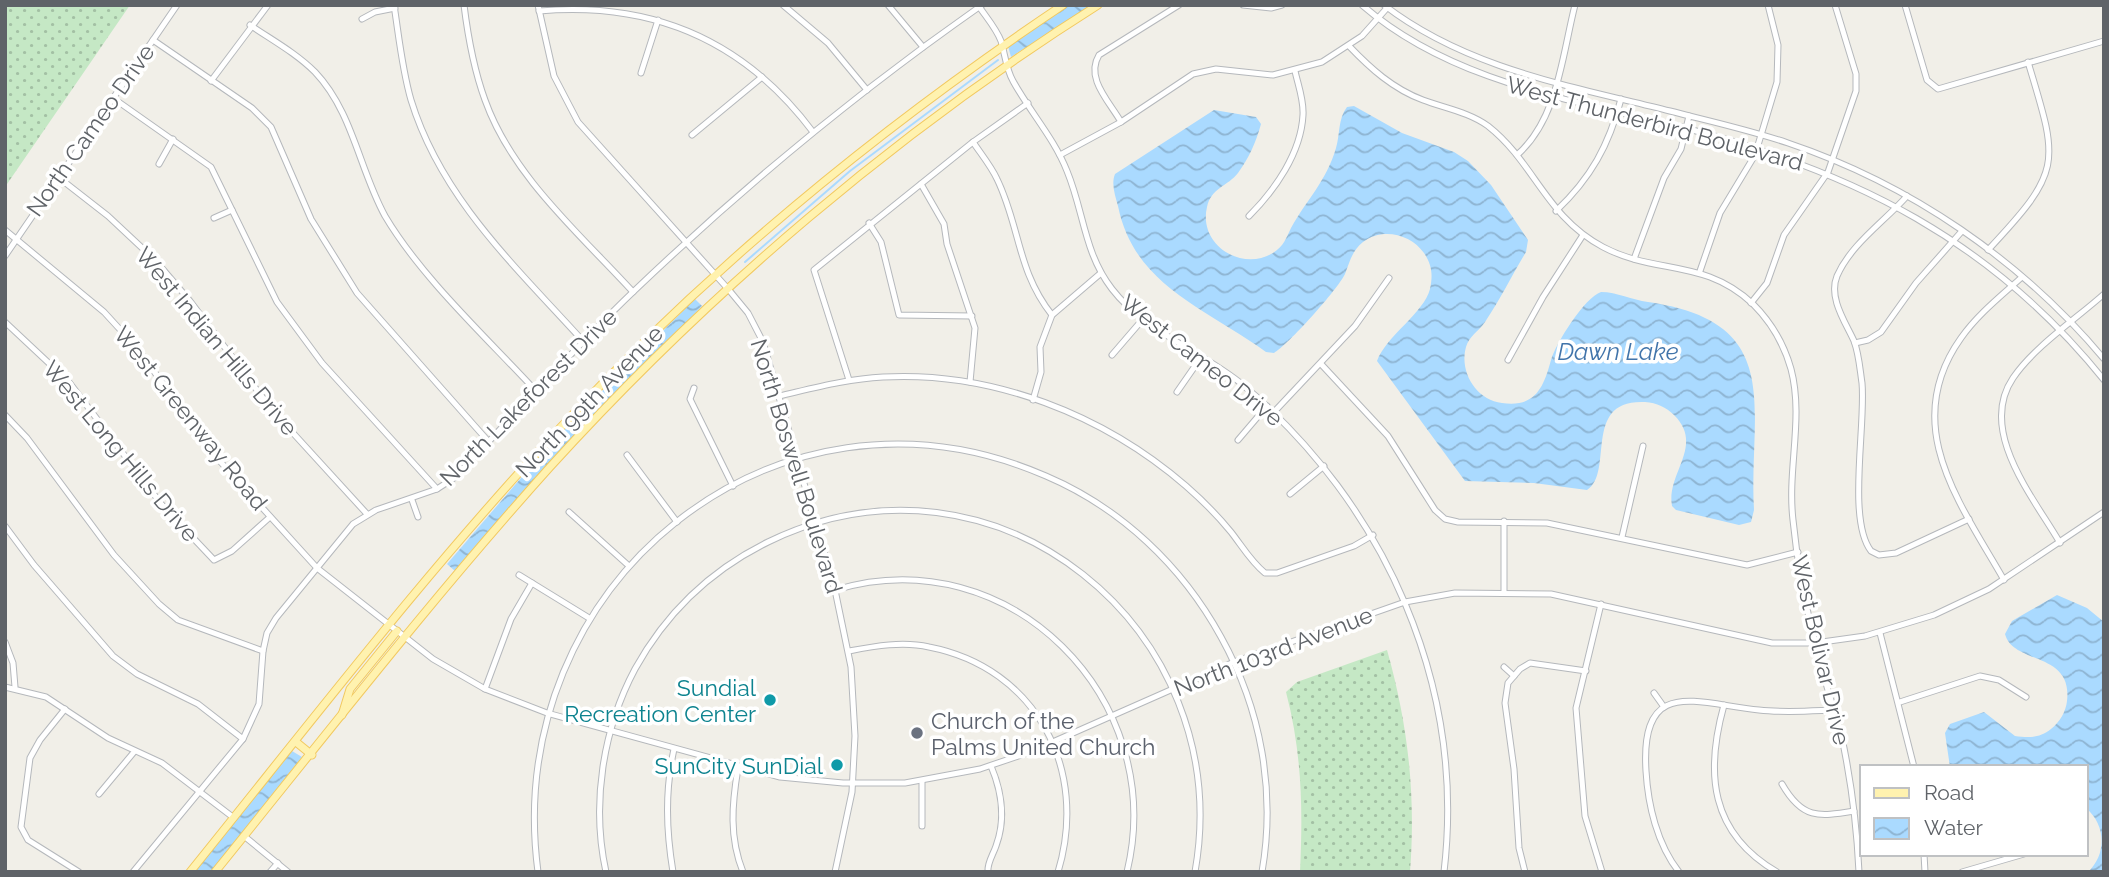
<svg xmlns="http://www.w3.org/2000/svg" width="2109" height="877" font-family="Raleway,sans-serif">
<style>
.grass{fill:url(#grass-dots)}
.water{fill:url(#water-waves)}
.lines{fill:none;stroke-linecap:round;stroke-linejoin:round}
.stream{stroke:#aadaff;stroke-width:2}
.minor-casing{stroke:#b5b8bc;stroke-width:7}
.major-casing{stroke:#f2c960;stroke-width:9}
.minor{stroke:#fff;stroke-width:5}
.major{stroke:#fff2af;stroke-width:7}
.culture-dot{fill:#0f9aa8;stroke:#fff;stroke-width:2.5}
.worship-dot{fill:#6b7280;stroke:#fff;stroke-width:2.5}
.labels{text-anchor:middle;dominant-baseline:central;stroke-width:7;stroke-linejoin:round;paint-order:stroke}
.street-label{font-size:23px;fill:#5f6368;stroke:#fff}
.culture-label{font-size:23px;fill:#0d838f;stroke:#fff;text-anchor:end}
.worship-label{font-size:23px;fill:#5b616d;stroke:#fff;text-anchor:start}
.water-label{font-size:24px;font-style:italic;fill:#4174aa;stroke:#fff}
</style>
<defs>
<pattern id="grass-dots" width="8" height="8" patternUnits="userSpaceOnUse" patternTransform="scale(1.75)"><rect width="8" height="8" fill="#c5e8c5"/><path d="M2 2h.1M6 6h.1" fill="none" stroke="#a3c0a4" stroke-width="1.8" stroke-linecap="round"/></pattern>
<pattern id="water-waves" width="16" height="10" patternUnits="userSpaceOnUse" patternTransform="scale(1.75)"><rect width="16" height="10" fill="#aadaff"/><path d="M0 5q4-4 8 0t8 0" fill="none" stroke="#8eb4d2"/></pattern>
</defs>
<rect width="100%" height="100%" fill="#f1efe8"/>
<!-- grass -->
<g class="grass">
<polygon points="5,5 130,5 5,187"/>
<path d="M1387,650C1408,724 1416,795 1410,872H1300C1303,809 1302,753 1286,692L1297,682Z"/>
</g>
<!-- water -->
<g class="water">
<polygon points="1069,5 1094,5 1011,57 1008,46"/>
<path d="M1354,106L1402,133L1454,152L1468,161L1491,185L1528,240L1526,252C1512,275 1500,300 1485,322C1479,331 1469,336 1466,347C1459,372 1476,400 1502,403C1536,408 1544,386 1551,360C1556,343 1585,297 1601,292C1617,292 1632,300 1648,302C1788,322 1748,410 1754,510L1751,522L1739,525L1676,510L1672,506C1666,473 1705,446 1674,415C1666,407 1657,403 1645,402C1581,399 1615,472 1587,490L1534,483L1465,481L1377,361C1386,336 1424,313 1430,289C1433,275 1432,265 1424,253C1411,234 1382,227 1363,242C1352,251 1350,261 1345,274C1338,289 1288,345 1274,353L1266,352C1206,308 1134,286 1118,206C1115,195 1111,184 1115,174L1214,110L1256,117L1261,124C1256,142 1249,158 1238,173C1228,186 1211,188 1207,207C1198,245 1242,272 1273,253C1284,246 1286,238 1291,228C1307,199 1326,182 1336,148C1340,135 1338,118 1347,107Z"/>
<polygon points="695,299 702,306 455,571 447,564 557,436"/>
<path d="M2057,595L2087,608L2104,622V872H2088C2107,854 2106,825 2086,808V767H1950L1945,733L1950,724L1984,712L2015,736C2029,738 2040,738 2051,729C2060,722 2066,711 2067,701C2073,651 2013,665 2005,634L2012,621Z"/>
<polygon points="292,751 302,757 211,872 194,872"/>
</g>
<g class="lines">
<!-- stream -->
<polyline class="stream" points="745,262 850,171 998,60"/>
<defs>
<g id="minor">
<path d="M394,5C399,37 402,69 411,100C441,198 516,267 583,341"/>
<path d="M464,5C468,37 474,70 485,100C512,176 580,234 633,292"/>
<polyline points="538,5 554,76 578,122 729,290 748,313 763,342 835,590 851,667 855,736 852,792 835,872"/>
<polyline points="783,5 828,43 867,90"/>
<polyline points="888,5 923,47"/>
<path d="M978,5C986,17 996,28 1001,41C1005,54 1006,69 1013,81C1030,112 1054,138 1067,171C1084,212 1084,253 1112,289C1145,332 1202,351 1243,385C1385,505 1466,685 1444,872"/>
<polyline points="1243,5 1271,8 1282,5"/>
<path d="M1362,5C1452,83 1574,100 1685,128C1855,172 1992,241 2104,380"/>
<path d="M1384,5C1467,69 1571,86 1670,111C1709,121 1750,130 1788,143C1910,184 2021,260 2104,359"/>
<polyline points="1905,5 1927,80 1938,89 2104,41"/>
<path d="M539,11C653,1 744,40 813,132"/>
<polyline points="362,19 375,12 395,8"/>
<path d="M250,25C272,40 296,53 315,72C353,112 359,169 385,216C421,277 487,338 535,390"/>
<polyline points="153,40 252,108 271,127 311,219 357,293 488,441"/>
<path d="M1349,46C1370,68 1393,89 1423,100C1444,108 1469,112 1488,126C1535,163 1545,216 1603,247C1656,275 1704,258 1753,304C1771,322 1784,344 1791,369C1804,418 1787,469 1793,520C1797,561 1805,603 1815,643C1823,678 1836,712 1844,748C1852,788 1857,830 1859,872"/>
<polyline points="641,73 658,20"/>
<polyline points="211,81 268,5"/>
<polyline points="113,98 211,167 277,302 322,363 437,489"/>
<path d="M1121,122C1109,101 1085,78 1099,55L1179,5"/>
<polyline points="692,135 762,77"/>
<path d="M973,142C981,154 991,166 997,179C1020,226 1017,271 1052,315"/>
<polyline points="1060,155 1121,122 1193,74 1216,69 1273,75 1322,62 1362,36 1387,8"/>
<path d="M1517,155C1558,119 1562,56 1575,5"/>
<polyline points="159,164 173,139"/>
<polyline points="58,177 108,216 155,260 190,301 272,410 367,514"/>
<polyline points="921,184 944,224 947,244 975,328 970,382"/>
<path d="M1907,196C1884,222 1851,244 1837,276C1828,298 1846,323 1854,341C1859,354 1860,370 1862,383C1866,425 1847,520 1871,551L1879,555L1896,553L1969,519"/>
<path d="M1556,211C1591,178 1609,145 1621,99"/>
<path d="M1249,216C1275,190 1301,153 1303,115C1304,100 1298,85 1295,71"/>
<polyline points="214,218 232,210"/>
<polyline points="869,223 881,242 899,315 972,316"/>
<polyline points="5,230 104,312 137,348 217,458 317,568 433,659 485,689 547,713 780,777 843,783 905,783 980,769 1030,752 1234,662 1405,602 1455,593 1551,594 1772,643 1815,643 1865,636 1934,615 1989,589 2104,512"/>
<path d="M1988,250C2063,170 2059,164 2028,62"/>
<polyline points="5,256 177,5"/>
<polyline points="1634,259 1664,178 1681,149 1689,116"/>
<polyline points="1700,271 1720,213 1755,155 1777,82 1778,45 1768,5"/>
<polyline points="1751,303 1767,283 1784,235 1828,172 1856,91 1856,74 1835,5"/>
<polyline points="5,322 69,382 162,505 214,560 232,551 270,517"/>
<polyline points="1855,343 1868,340 1881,332 1916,283 1962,231"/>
<polyline points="1112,355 1143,319"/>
<polyline points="1508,360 1543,297 1583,235"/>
<polyline points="1321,364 1388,436 1435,510 1445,519 1458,522 1547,523 1747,565 1798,552"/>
<polyline points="849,380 814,270 973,142 1028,103"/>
<polyline points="694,388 690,399 733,486"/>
<polyline points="1177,392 1202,356"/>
<path d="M779,396C814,388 847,379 883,377C993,371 1104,415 1186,486C1202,500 1218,516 1231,532C1242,546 1251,562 1265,573H1277L1354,546L1373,535"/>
<polyline points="1033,400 1041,372 1040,347 1052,315 1101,273"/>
<polyline points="1274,412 1355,326 1389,278"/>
<polyline points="5,415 27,438 114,555 159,604 178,620 263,651"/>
<polyline points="1238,440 1267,406"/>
<polyline points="627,455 677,522"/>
<polyline points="1290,494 1324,466"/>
<polyline points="412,500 418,517"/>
<polyline points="569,512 629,566"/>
<polyline points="5,526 34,565 113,656 137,674 198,704 243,739"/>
<polyline points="1622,537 1643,446"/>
<path d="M2060,543C2034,498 1977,431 2013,378C2034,347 2076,319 2104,294"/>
<polyline points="519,575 532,583"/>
<path d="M2004,580C1960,503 1899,425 1961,338C1978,314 2001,296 2022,277"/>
<path d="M835,590C1009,537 1169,699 1127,872"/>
<polyline points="1504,591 1504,521"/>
<polyline points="1601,604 1576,708 1585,816 1602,872"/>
<polyline points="1880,633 1914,767"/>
<polyline points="5,642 13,663 15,687"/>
<path d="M849,651C875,646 903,641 929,647C1037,668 1089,770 1058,872"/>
<polyline points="1504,667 1514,676"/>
<polyline points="5,687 46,697 108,738 162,763 234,818"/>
<polyline points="485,689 511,619 532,583 589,618"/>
<polyline points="1654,693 1664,707"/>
<polyline points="1900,702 1980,676 1999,680 2026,697"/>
<path d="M1724,705C1705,773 1710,833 1777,872"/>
<polyline points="65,709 40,740 30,758 21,827 28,840 79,872"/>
<path d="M738,768C732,804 729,837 743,872"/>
<polyline points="922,781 922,826"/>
<path d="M1782,784C1802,819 1818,817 1854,811"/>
<polyline points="99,794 134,752"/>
<polyline points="244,836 288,872"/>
<polyline points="1924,854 1925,872"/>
<path d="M133,872L243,739L259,704L263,651L267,633L276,618L353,524L376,510L437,489L454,478C514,416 571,351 634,291C743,187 859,91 982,5"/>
<polyline points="270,872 278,863"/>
<path d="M538,872C500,585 775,358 1046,476C1121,508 1182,566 1221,637C1261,709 1276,791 1262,872"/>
<path d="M606,872C591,804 603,729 635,669C666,613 711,570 768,542C995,431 1238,629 1195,872"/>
<path d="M673,872C666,829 665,791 674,749"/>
<path d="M988,872C987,863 993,855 996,846C1006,819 1002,792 991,766"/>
<polyline points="1525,872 1519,848 1514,769 1505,703 1508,683 1520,669 1530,663 1586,671"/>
<path d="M1679,872C1657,844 1648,805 1646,771C1640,675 1697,704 1759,710C1784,713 1809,711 1834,710"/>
<polyline points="1962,872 2024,854"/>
</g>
<g id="major">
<polyline points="342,715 350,689 397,631"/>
<polyline points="296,742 312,755"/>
<path d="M190,872C311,722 428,569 560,428C710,267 881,127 1063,5"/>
<path d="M215,872C325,736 433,597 550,467C710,291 897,132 1098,5"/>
</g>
</defs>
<!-- minor casing -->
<use href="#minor" class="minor-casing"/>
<!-- major casing -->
<use href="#major" class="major-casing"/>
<!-- minor -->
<use href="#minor" class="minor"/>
<!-- major -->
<use href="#major" class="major"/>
</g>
<!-- markers -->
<g class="culture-dot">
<circle cx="770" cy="700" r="7"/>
<circle cx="837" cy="765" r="7"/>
</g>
<circle class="worship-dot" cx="917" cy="733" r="7"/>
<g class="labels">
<!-- street labels -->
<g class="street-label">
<text transform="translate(1655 123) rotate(15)">West Thunderbird Boulevard</text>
<text transform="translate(90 130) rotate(-55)">North Cameo Drive</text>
<text transform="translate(217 341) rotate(50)">West Indian Hills Drive</text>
<text transform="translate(1202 360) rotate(38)">West Cameo Drive</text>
<text transform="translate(528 397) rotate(-45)">North Lakeforest Drive</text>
<text transform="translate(589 401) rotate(-46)">North 99th Avenue</text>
<text transform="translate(191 418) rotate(51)">West Greenway Road</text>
<text transform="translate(121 451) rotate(50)">West Long Hills Drive</text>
<text transform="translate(797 466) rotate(73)">North Boswell Boulevard</text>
<text transform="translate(1821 650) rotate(77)">West Bolivar Drive</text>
<text transform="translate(1273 651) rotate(-21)">North 103rd Avenue</text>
</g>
<!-- culture labels -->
<g class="culture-label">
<text x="756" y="687">Sundial<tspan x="756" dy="26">Recreation Center</tspan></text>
<text x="823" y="765">SunCity SunDial</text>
</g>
<!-- worship labels -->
<g class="worship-label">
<text x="931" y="720">Church of the<tspan x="931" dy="26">Palms United Church</tspan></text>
</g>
<!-- water labels -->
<g class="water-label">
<text x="1618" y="351">Dawn Lake</text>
</g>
</g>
<!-- border -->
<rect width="2109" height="877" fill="none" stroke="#5f6368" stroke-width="14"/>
<!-- legend -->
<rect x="1860" y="765" width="228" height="91" fill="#ffffff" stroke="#bfc1c3" stroke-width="2"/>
<rect x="1874" y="788" width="35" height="10" fill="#fff2af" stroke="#bfc1c3" stroke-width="2"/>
<text x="1924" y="800" font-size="21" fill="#5f6368">Road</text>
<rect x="1874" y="818" width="35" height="21" fill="url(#water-waves)" stroke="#bfc1c3" stroke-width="2"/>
<text x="1924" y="835" font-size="21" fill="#5f6368">Water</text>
</svg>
